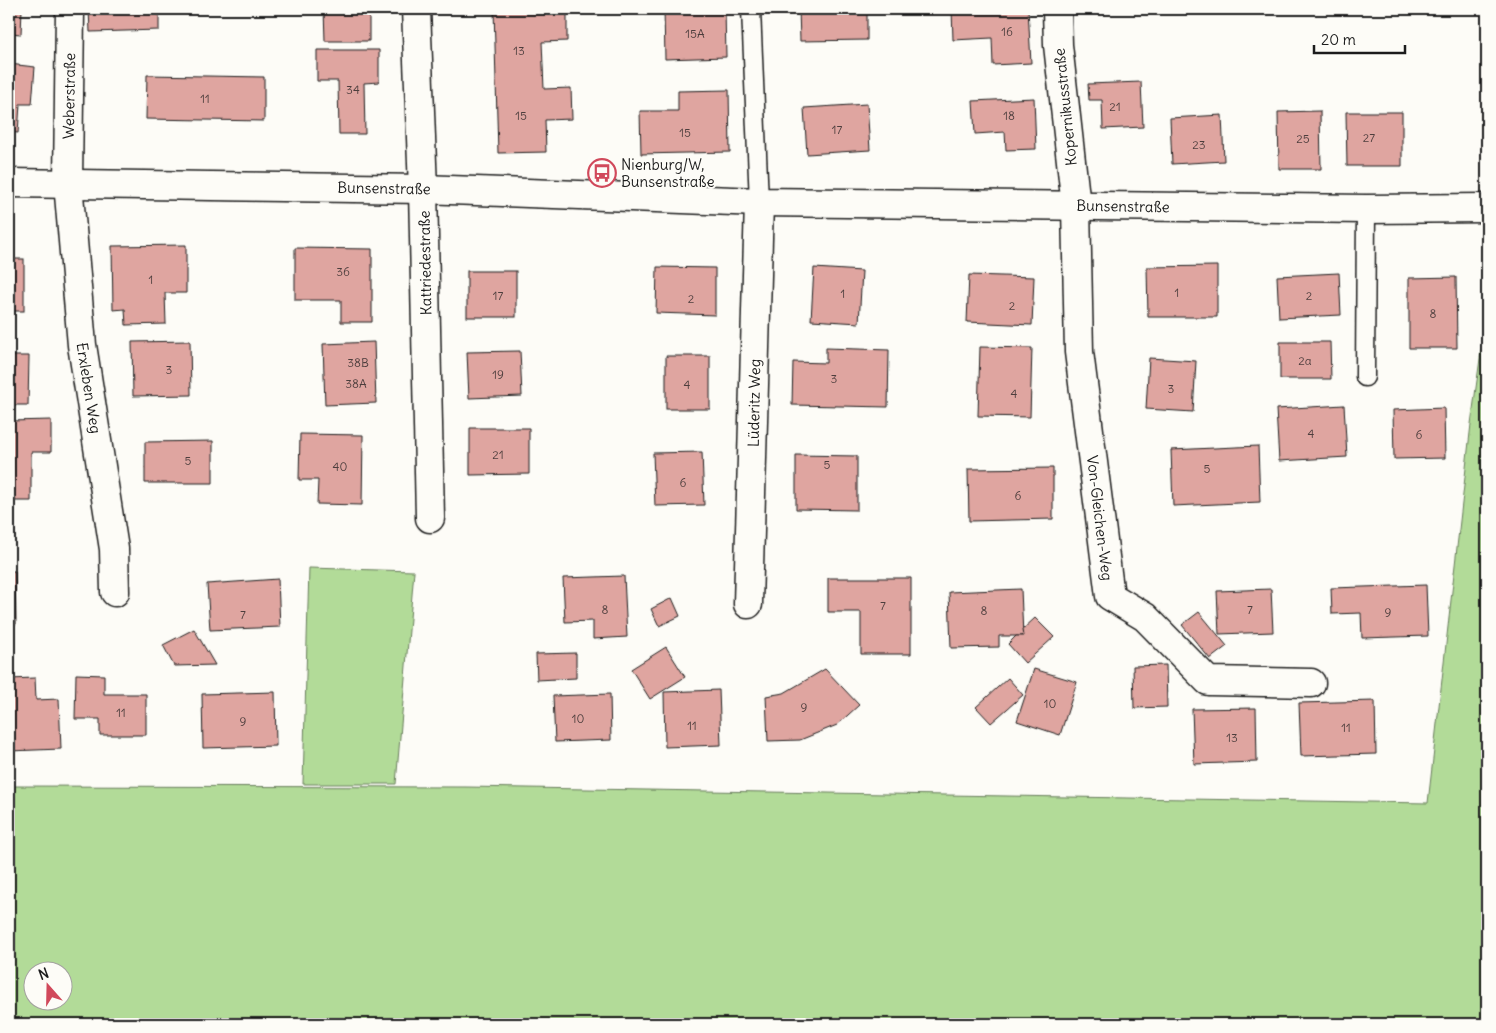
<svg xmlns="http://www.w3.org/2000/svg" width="1496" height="1033" font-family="Delius,sans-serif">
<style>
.green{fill:#b2db98;stroke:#677c5a;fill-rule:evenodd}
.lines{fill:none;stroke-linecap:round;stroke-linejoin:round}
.stream{stroke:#5c8396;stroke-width:9}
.building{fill:#dfa5a0;stroke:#1c1c1c}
.service-casing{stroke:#1c1c1c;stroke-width:21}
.minor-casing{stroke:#1c1c1c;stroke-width:31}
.service{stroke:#fdfcf7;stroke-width:18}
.minor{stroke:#fdfcf7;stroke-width:28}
.labels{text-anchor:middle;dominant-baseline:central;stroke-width:4;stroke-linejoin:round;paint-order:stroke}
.number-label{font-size:12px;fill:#4d3e3d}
.street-label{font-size:15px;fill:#1c1c1c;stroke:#fdfcf7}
.poi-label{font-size:15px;fill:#1c1c1c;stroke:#fdfcf7;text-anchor:start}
</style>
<rect width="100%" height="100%" fill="#fdfcf7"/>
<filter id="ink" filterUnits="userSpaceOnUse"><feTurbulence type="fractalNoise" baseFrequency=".02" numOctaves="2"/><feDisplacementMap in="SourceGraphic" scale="10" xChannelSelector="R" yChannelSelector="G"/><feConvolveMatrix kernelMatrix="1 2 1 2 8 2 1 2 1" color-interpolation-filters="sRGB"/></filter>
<g filter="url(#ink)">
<!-- green -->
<g class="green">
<path d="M1487,308V1024H9V786L466,787L1428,803L1471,424ZM62,970V1000H32V970Z"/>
<polygon points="309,568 414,571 396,784 303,784"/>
</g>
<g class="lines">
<!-- stream -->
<polyline class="stream" points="1487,756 1487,754"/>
</g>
<!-- building -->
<g class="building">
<polygon points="9,9 22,9 21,34 9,33"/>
<polygon points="89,9 159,9 159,30 90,32"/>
<polygon points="324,9 369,9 369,41 325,41"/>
<polygon points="494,9 542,9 542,12 567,12 567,41 542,42 544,89 571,88 572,119 545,120 546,152 498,153"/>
<polygon points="664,9 725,9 726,57 665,59"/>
<polygon points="799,9 867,9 867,40 800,41"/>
<polygon points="952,9 1028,9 1031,63 993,65 992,38 953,40"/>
<polygon points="317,50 379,50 379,82 364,83 365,134 339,134 338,81 317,81"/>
<polygon points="9,64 35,67 32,104 20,104 18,133 9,132"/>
<polygon points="147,75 264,77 264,121 146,119"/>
<polygon points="1141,82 1143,127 1103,129 1102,100 1089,100 1088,84"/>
<polygon points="729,90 730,152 641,154 640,111 678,111 678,91"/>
<polygon points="1034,98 1036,149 1006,150 1005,132 975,134 973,101"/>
<polygon points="867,104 870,150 807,154 804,108"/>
<polygon points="1320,111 1321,169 1279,169 1278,112"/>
<polygon points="1346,112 1402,112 1402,166 1347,166"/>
<polygon points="1222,115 1224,161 1172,164 1170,118"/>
<polygon points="186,245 186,293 165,293 166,324 126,325 125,309 113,310 112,246"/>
<polygon points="295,248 372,249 372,322 341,322 341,300 295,300"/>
<rect x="9" y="259" width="15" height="52"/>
<polygon points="1217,266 1217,317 1148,317 1147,267"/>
<polygon points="657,267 715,268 715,315 656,313"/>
<polygon points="814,268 862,271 859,323 811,320"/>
<rect x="467" y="271" width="49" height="46"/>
<polygon points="1339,273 1341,315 1279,318 1277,276"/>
<polygon points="969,275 1034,277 1032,325 967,322"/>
<polygon points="1456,277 1457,348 1409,348 1409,278"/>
<polygon points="190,341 191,395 133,396 132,342"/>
<polygon points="374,342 376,403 325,405 323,344"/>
<polygon points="1280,342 1330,342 1331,379 1280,379"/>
<polygon points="980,347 1032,348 1030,417 978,416"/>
<polygon points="826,348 889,350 888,407 792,405 793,362 826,363"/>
<polygon points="520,351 522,396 469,398 467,352"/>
<polygon points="9,356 29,356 28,405 9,405"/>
<rect x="666" y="356" width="44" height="53"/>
<polygon points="1149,358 1196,361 1193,412 1146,409"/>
<polygon points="1344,405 1347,457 1279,461 1276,409"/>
<polygon points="1444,408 1445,458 1394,459 1393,410"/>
<polygon points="51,420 51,452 31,452 31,501 9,501 9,421"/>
<polygon points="470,428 529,428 529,474 470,475"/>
<polygon points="300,434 363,435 362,505 317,504 318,480 299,480"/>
<polygon points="213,441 213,483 145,483 145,442"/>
<polygon points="1258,446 1260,502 1173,506 1171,450"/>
<polygon points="702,452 704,505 655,506 653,453"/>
<polygon points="796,455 857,456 857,510 796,509"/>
<polygon points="1053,468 1053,519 969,521 968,469"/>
<polygon points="9,571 15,571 16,624 9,625"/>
<polygon points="624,576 627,637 593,639 593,621 565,622 563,578"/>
<polygon points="828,578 911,578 911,654 861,654 861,612 828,612"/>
<polygon points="278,579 280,627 210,630 207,584"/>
<polygon points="1426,585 1428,636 1362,638 1361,613 1332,614 1331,588"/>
<polygon points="1021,589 1023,636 999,636 999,647 951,648 949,592"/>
<polygon points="1271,589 1273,632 1219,634 1217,591"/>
<polygon points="672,598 680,616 659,626 651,609"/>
<polygon points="1199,612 1227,646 1210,659 1182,625"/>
<polygon points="1035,618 1054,637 1025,663 1008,644 1016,636 1023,636 1022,630"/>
<polygon points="194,629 215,665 174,666 163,645"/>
<polygon points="666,647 685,677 650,699 631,669"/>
<polygon points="576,653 576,678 537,680 536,654"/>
<polygon points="1166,665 1167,707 1134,708 1133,666"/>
<polygon points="825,669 859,705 837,725 800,740 768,741 766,696 784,693"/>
<polygon points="1034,669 1077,682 1060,735 1017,721"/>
<polygon points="76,674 104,675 104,694 146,694 146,735 100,735 100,719 75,719"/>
<polygon points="35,678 36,700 59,699 61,749 9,751 9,679"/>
<polygon points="1008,678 1023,695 991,723 976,707"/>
<polygon points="719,690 721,745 665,747 664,692"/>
<polygon points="275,692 276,746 203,748 202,694"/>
<polygon points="610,694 611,740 555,742 553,696"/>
<polygon points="1375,701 1376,754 1301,756 1299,703"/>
<polygon points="1256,708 1257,762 1194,764 1192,709"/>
</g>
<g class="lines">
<defs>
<g id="service">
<polyline points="751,9 759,202"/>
<polyline points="1365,377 1366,209"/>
</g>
<g id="minor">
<polyline points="70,9 68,183 82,345 114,549 115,592"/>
<polyline points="416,9 423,189 430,518"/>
<polyline points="1057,9 1058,45 1076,206 1079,352 1110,596 1145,617 1208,681 1311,683"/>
<polyline points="9,183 423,189 759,202 1366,209 1487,208"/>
<polyline points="748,604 759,202"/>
</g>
</defs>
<!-- service casing -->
<use href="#service" class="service-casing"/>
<!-- minor casing -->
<use href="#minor" class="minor-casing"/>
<!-- service -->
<use href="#service" class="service"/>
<!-- minor -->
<use href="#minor" class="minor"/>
</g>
</g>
<!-- icons -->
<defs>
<symbol id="bus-ring" viewBox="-11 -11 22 22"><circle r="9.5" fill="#fdfcf7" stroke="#d1495b" stroke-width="1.5"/><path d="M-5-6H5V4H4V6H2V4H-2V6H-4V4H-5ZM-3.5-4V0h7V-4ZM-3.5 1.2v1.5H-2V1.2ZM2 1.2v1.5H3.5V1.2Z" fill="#d1495b"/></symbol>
</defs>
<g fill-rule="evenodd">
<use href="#bus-ring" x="586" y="157" width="32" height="32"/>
</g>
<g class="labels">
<!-- number labels -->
<g class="number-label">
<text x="1007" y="31">16</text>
<text x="695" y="33">15A</text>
<text x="519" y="50">13</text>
<text x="353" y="89">34</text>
<text x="205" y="98">11</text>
<text x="1115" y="106">21</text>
<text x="521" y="115">15</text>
<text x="1009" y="115">18</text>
<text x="837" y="129">17</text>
<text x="685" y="132">15</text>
<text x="1369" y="137">27</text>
<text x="1303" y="138">25</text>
<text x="1199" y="144">23</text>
<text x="343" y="271">36</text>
<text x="151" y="279">1</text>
<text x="1177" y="292">1</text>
<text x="843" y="293">1</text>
<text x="498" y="295">17</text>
<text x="1309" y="295">2</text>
<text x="691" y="298">2</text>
<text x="1012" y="305">2</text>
<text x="1433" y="313">8</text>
<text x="1305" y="360">2a</text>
<text x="358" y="362">38B</text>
<text x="169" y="369">3</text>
<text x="498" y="374">19</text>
<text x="834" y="378">3</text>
<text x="356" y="383">38A</text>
<text x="687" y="384">4</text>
<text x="1171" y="388">3</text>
<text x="1014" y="393">4</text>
<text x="1311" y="433">4</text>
<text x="1419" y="434">6</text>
<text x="498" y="454">21</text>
<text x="188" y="460">5</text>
<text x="827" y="464">5</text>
<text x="340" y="466">40</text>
<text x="1207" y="468">5</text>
<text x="683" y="482">6</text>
<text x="1018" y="495">6</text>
<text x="883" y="605">7</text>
<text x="605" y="609">8</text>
<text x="1250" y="609">7</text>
<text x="984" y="610">8</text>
<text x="1388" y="612">9</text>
<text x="243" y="614">7</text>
<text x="1050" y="703">10</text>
<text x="804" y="707">9</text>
<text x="121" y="712">11</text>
<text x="578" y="718">10</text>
<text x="243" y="721">9</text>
<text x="692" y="725">11</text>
<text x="1346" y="727">11</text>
<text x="1232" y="737">13</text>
</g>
<!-- street labels -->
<g class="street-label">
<text transform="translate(69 96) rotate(-89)">Weberstraße</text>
<text transform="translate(1065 107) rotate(-96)">Kopernikusstraße</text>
<text transform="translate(384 188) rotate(1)">Bunsenstraße</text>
<text transform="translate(1123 206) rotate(1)">Bunsenstraße</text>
<text transform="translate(425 263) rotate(-91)">Kattriedestraße</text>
<text transform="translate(89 388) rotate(81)">Erxleben Weg</text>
<text transform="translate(754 403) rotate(-89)">Lüderitz Weg</text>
<text transform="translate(1100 518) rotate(83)">Von-Gleichen-Weg</text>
</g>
<!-- poi labels -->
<g class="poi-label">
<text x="621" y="164">Nienburg/W,<tspan x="621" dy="17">Bunsenstraße</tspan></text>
</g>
</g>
<!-- margin -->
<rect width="1496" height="1033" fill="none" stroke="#fdfcf7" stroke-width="30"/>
<rect x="15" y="15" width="1466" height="1003" fill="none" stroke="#1c1c1c" stroke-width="2" filter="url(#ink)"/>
<!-- north arrow -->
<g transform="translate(48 986) rotate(340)"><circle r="24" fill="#fdfcf7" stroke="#a3a29f"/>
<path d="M0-4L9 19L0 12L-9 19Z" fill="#d1495b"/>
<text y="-8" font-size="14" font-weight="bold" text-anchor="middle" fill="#1c1c1c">N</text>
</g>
<!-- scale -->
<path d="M1314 45v8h91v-8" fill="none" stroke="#1c1c1c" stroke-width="2.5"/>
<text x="1321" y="45" font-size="15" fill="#1c1c1c" stroke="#fdfcf7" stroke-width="4" paint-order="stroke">20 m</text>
</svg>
